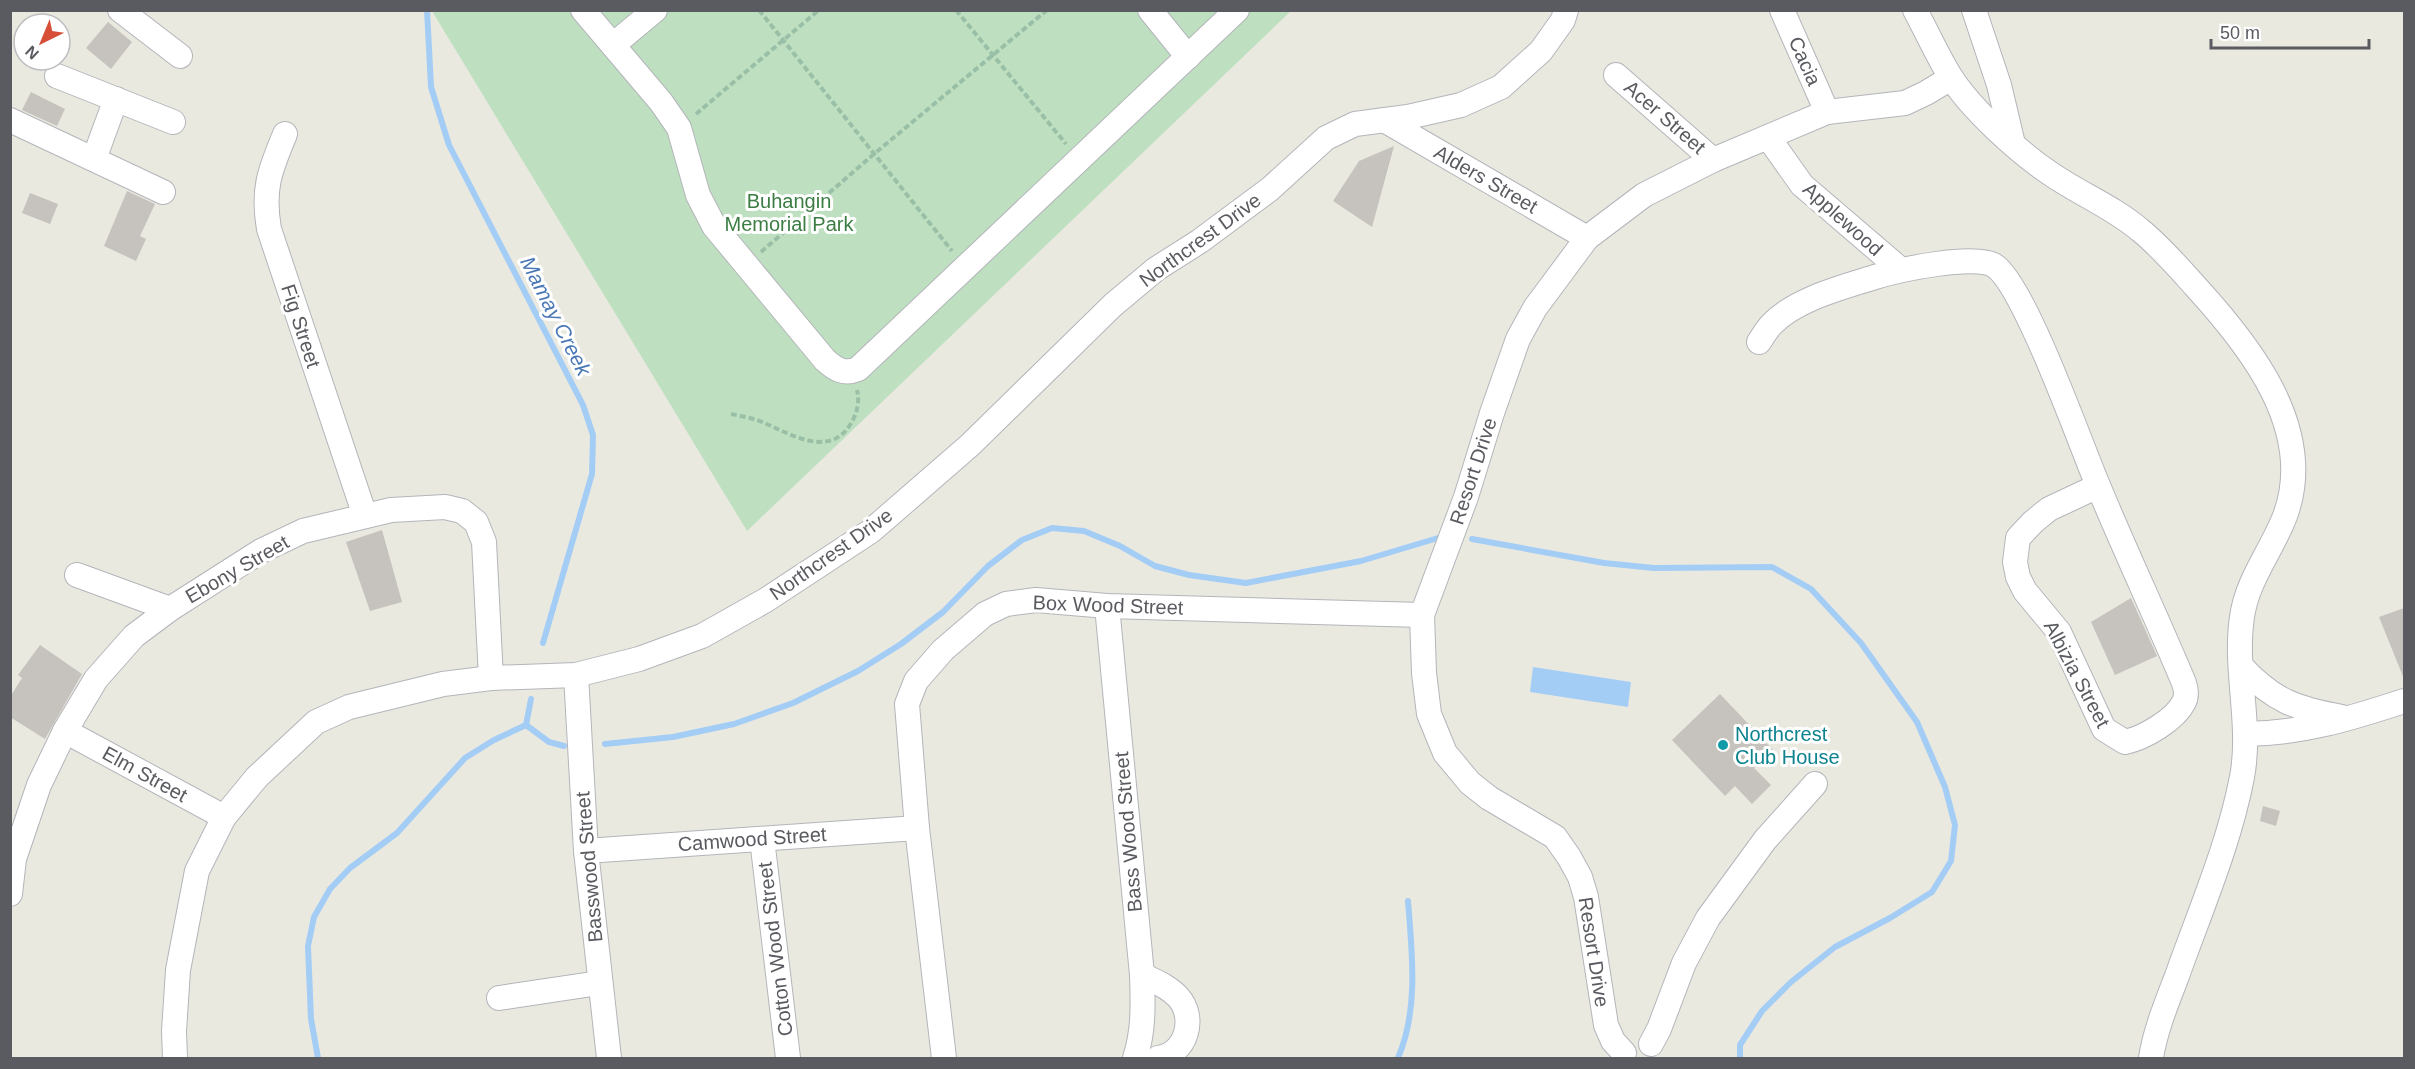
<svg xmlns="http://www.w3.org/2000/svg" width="2415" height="1069" font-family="Helvetica,sans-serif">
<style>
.green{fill:#bee0c0}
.water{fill:#a4cdf6}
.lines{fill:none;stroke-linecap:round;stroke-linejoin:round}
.stream{stroke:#a4cdf6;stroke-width:6}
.building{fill:#c6c3be}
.minor-casing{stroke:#b3b5ba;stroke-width:26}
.path{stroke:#99c0a7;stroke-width:4;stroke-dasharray:6 3;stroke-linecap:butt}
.minor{stroke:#fff;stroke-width:24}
.culture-dot{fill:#0f9aa8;stroke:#fff;stroke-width:2}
.labels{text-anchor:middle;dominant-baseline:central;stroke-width:6;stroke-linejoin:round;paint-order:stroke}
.street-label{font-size:20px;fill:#595b60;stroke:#fff}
.park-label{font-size:20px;fill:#3b7d42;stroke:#fff}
.culture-label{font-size:20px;fill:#0d838f;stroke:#fff;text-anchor:start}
.water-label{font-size:21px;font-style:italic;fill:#4a78b6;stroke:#fff}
</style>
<rect width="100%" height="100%" fill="#eae9e0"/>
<!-- green -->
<polygon class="green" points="432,11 1291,11 747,531"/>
<!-- water -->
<polygon class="water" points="1533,667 1631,682 1628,707 1530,692"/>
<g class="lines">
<!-- stream -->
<g class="stream">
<polyline points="427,10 431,87 449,145 583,405 593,435 592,474 543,643"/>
<polyline points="1472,539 1604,563 1654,568 1772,567 1811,589 1861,643 1917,722 1945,787 1955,825 1951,861 1932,892 1890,918 1835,947 1791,982 1762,1011 1740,1045 1740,1058"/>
<polyline points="526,725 549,742 564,746"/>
<polyline points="526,725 531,699"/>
<polyline points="605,744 673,737 734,724 793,703 858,671 901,644 943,612 988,566 1022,540 1052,528 1084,531 1120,546 1155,566 1189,575 1246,583 1361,561 1438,538"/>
<polyline points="318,1058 311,1019 308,946 314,917 330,889 350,868 397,833 465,758 494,740 526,725"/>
<path d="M1398,1058C1419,1009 1412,953 1408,901"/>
</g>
</g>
<!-- building -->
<g class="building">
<polygon points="108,22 132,42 111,69 86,48"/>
<polygon points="31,92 65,109 57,126 22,110"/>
<polygon points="1394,146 1372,227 1333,201 1359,161"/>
<polygon points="127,191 155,204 140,236 146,239 136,261 104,246"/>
<polygon points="30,193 58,204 50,224 22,213"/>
<polygon points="382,530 402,602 370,611 346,542"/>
<polygon points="2131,598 2157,656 2115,675 2091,622"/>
<polygon points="2404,608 2404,679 2379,617"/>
<polygon points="40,645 82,674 45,739 10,717 10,697 22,678 18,675"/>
<polygon points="1720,694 1773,750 1754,768 1771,785 1752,804 1735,786 1725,796 1672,740"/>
<polygon points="2263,806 2280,811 2276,826 2260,821"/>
</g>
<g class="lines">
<defs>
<g id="minor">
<polyline points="120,10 180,56"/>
<path d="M583,10L661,102L679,128L698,195L714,226L825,360C835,369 844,375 858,369L1237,10"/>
<polyline points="1150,10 1188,57"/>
<polyline points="1782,10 1827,112"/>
<path d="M1915,10C1927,32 1937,55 1950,76C1971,109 2018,152 2051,174C2080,194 2113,207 2140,230C2160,246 2179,268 2196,287C2250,346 2317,430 2285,516C2272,550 2247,580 2242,617C2234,670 2252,724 2242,777C2229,845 2200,911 2177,976C2167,1002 2155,1031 2151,1058"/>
<polyline points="1974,10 1999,85 2013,144"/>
<polyline points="613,45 655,10"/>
<polyline points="1616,75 1713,160"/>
<polyline points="57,76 173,122"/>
<polyline points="10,120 163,192"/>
<polyline points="1384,120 1587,238"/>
<path d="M285,134C270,170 262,189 269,229L365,516"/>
<polyline points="1768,137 1802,185 1900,269"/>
<polyline points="94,159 116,99"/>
<path d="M1759,342C1763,336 1767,329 1772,324C1796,299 1843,287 1875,277C1898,270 1976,253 1995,266C2025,287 2080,443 2097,483C2125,551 2156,616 2184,683C2186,689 2187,696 2184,702C2175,720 2144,738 2125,742L2104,729L2059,632L2025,591L2018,577L2015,562L2018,538L2033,522L2049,509L2098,486"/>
<polyline points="77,575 170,609"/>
<path d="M1107,606L1142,975C1143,1004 1144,1031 1135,1058"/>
<path d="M2241,666C2273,701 2297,709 2342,717"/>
<polyline points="576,675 586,851 609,1058"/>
<polyline points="65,731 224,817"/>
<path d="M2245,734C2304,733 2349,719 2404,701"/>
<polyline points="762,839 788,1058"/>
<polyline points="586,851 917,828"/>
<polyline points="10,894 14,859 39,785 65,731 96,679 134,636 170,609 261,551 303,531 391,510 445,507 462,511 476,522 484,542 491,678"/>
<path d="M1142,975C1154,981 1168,986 1178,997C1197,1018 1186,1054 1158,1058"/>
<polyline points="499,998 599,983"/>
<polyline points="1651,1044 1659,1029 1684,963 1708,918 1765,840 1815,784"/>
<polyline points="1624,1053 1613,1041 1606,1025 1586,897 1580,877 1569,857 1555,837 1489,798 1470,783 1445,753 1429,714 1424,673 1422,615 1466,497 1492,413 1518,339 1535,308 1587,238 1644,195 1713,160 1827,112 1905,103 1926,93 1951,78"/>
<polyline points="175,1058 174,1031 178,970 197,871 224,817 257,777 316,722 349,707 443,684 491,678 576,675 639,659 702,636 766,600 871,531 970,445 1113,305 1156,269 1200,241 1270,189 1326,138 1355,124 1408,117 1461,105 1501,87 1541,51 1563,20 1566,10"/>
<polyline points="944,1058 917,828 907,704 916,681 943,650 985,614 1006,604 1036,600 1107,606 1422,615"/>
</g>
</defs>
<!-- minor casing -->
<use href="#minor" class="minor-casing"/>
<!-- path -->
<g class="path">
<polyline points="759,10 952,251"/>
<polyline points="956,10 1066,144"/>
<polyline points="696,114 819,10"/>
<polyline points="761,252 874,154 1047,10"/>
<path d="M731,414C741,416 752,418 762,422C789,433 828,459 850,425C857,414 860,402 857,390"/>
</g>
<!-- minor -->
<use href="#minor" class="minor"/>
</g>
<!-- markers -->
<circle class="culture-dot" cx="1723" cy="745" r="6"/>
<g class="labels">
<!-- street labels -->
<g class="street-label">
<text transform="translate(1805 61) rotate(66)">Cacia</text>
<text transform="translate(1665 117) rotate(41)">Acer Street</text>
<text transform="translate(1486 179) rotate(30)">Alders Street</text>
<text transform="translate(1843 219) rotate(42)">Applewood</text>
<text transform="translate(1200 240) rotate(-36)">Northcrest Drive</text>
<text transform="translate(301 326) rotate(72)">Fig Street</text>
<text transform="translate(1473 471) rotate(-72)">Resort Drive</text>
<text transform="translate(831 554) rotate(-35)">Northcrest Drive</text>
<text transform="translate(237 569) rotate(-30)">Ebony Street</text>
<text transform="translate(1108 605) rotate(2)">Box Wood Street</text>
<text transform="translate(2077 674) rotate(62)">Albizia Street</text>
<text transform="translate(145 774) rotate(29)">Elm Street</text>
<text transform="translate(1128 832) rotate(-95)">Bass Wood Street</text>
<text transform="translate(752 839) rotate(-4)">Camwood Street</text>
<text transform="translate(589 867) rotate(-95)">Basswood Street</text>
<text transform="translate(775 949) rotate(-97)">Cotton Wood Street</text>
<text transform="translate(1594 952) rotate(81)">Resort Drive</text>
</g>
<!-- park labels -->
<g class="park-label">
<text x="789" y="201">Buhangin<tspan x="789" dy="23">Memorial Park</tspan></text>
</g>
<!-- culture labels -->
<g class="culture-label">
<text x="1735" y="734">Northcrest<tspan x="1735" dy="23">Club House</tspan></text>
</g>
<!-- water labels -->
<g class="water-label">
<text transform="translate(556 316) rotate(63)">Mamay Creek</text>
</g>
</g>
<!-- border -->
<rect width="2415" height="1069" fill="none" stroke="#595b60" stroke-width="24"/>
<!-- north arrow -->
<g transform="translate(42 42) rotate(223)"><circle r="28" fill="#ffffff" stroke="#bdbdbf" stroke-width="1.5"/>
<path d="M0-4.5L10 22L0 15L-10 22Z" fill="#d84f38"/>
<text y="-9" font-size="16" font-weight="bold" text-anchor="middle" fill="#595b60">N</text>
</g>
<!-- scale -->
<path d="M2211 39v9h158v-9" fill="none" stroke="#595b60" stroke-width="3"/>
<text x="2220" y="39" font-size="18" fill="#595b60" stroke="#ffffff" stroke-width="4.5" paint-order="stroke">50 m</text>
</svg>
